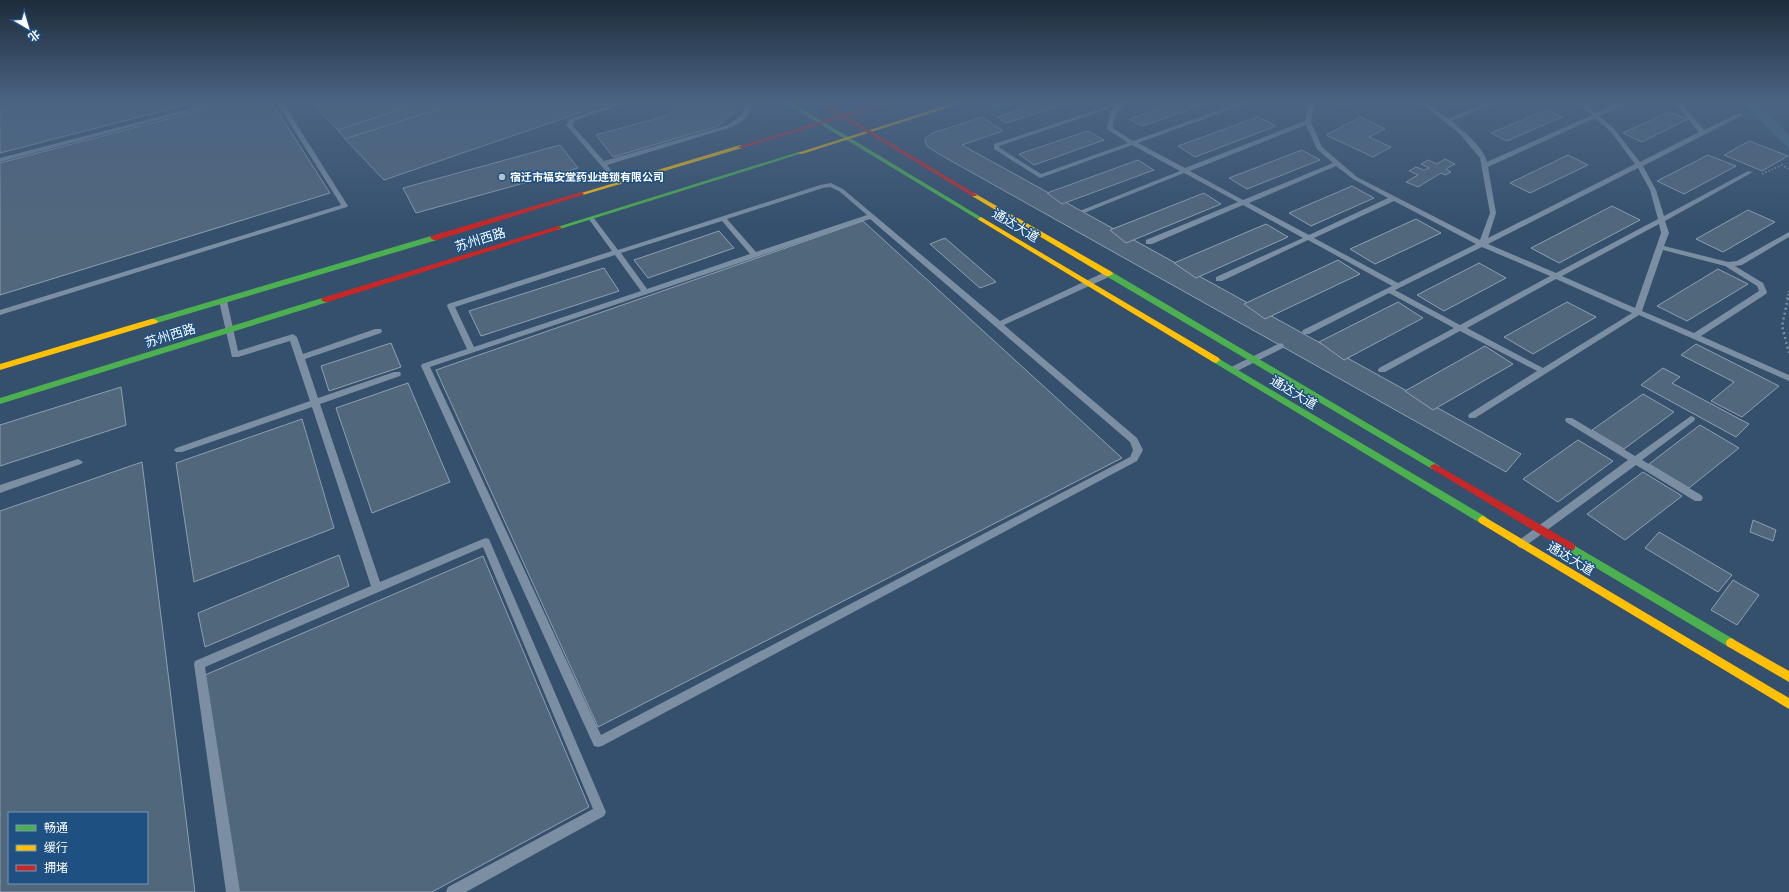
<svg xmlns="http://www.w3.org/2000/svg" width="1789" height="892" font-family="Quicksand,'Noto Sans SC',sans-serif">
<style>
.water{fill:#44698c}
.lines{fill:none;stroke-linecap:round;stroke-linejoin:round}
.stream{stroke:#44698c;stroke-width:4.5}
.building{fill:#51677c;stroke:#8f9fb0;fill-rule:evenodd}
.path-far1{stroke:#7b8ea2;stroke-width:2;stroke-dasharray:1.5 2;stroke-linecap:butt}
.path{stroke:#7b8ea2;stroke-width:2.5;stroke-dasharray:2 3;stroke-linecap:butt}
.lane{fill:#7b8ea2;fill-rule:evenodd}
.fast{fill:#4caf50;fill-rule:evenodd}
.slow{fill:#ffc107;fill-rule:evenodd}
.jam{fill:#c62828;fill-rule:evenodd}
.poi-dot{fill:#b8c2cc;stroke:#1e5082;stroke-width:1.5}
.labels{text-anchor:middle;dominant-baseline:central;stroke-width:3;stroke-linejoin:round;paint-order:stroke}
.far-poi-label{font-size:11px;font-weight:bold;fill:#fff;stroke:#1e5082;text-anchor:start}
.street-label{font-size:13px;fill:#fff;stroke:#1e5082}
</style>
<rect width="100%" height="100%" fill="#35506c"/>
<!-- water -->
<polygon class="water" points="1741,101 1755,101 1789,135 1789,149"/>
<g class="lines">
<!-- stream -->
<polyline class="stream" points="990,108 1013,101"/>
</g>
<!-- building -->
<g class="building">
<polygon points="32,101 201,101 0,153 0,109"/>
<polygon points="236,101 271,101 330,193 0,295 0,163"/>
<polygon points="310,101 428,101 338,130"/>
<polygon points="428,101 464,101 345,139 338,130"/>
<polygon points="464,101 614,101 384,180 345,139"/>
<polygon points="673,101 731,101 735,107 734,112 718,126 613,157 596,135 669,115 677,104"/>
<polygon points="1046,101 1076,101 1006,123 997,117"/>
<polygon points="1181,101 1215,101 1142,126 1129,119"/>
<polygon points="1337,101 1355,101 1345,106 1335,102"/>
<polygon points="1443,101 1470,101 1456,107"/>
<polygon points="1546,110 1562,117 1507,141 1491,133"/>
<polygon points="1669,112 1688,119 1642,142 1623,133"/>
<polygon points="982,117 1003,131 962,145 1521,454 1506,472 937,153 927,146 925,142 926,138 933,133"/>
<polygon points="1258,117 1276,126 1195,157 1178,146"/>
<polygon points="1360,117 1385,129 1369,137 1391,147 1373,157 1326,135"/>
<polygon points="1088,131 1104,140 1034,165 1019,154"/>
<polygon points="1749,141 1788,156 1762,171 1724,155"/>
<polygon points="560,145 578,168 416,213 403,188"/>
<polygon points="1302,150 1320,160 1247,189 1229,178"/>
<polygon points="1568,155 1588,165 1530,193 1510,183"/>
<polygon points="1708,155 1736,166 1684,194 1657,181"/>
<polygon points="1445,159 1455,164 1446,169 1451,172 1445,175 1441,173 1418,187 1406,182 1418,175 1409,171 1416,167 1424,170 1429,168 1421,164 1428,160 1437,164"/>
<polygon points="1138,160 1154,170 1062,204 1047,193"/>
<polygon points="1352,186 1374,198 1311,226 1289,213"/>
<polygon points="1204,193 1221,204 1126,243 1110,230"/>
<polygon points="1612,206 1640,220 1559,263 1531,248"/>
<polygon points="1748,210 1775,222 1723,252 1696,239"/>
<polygon points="1416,219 1441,233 1375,264 1350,249"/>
<polygon points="863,221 1122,458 598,727 436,370"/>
<polygon points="1266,224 1288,237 1196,278 1174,263"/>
<polygon points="719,231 734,248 648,278 634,260"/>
<polygon points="945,238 996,282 980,288 930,244"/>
<polygon points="1338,260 1360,274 1265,319 1244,304"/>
<polygon points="1479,263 1506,278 1444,311 1417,295"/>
<polygon points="604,268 619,291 481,336 469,311"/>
<polygon points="1718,269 1748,284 1687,321 1657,306"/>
<polygon points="1398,302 1423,318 1344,360 1319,342"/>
<polygon points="1567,302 1596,317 1533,354 1504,337"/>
<polygon points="391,343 401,367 329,391 321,366"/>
<polygon points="1696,344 1779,386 1742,417 1711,401 1734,382 1681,355"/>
<polygon points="1485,346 1513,364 1433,410 1405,391"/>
<polygon points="1663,368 1680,377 1672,383 1749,424 1736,437 1641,385"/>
<polygon points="408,383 450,482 372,513 336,408"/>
<polygon points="121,387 126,425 0,466 0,425"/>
<polygon points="1643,394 1674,412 1624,449 1592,430"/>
<polygon points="302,419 334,528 194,582 176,463"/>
<polygon points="1700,425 1739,448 1689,488 1649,464"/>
<polygon points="1578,440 1613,461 1558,502 1523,479"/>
<path d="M142,462L195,892H0V511ZM9,813H147V883H9Z"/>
<polygon points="1643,472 1682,496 1625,540 1587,514"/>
<polygon points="1753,520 1776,530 1773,541 1750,532"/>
<polygon points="1659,532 1732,575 1718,592 1645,548"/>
<polygon points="339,555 349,586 205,647 198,613"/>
<polygon points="483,556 589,807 432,892 239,892 205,675"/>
<polygon points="1733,580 1759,595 1737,625 1711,610"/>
</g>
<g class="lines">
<!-- path-far1 -->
<g class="path-far1">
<polyline points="1762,174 1782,165 1789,169"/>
<polyline points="1787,299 1789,291"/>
</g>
<!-- path -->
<polyline class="path" points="1788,298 1782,326 1789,353"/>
<!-- lane -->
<g class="lane">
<polygon points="220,101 229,101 0,162 0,158"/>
<polygon points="276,101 282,101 348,206 347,207 0,315 0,310 341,205"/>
<path d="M622,101H630L574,121L572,125L604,161L728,125L743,114L744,105L740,101H746L750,104C752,116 742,122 732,127L607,165L622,183L619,185L617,184L566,125L570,119Z"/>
<path d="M1123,101H1130C1118,111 1115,111 1113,128L1133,141L1245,101H1253L1138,143L1185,168L1305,121L1309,101H1315L1311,122L1322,147L1357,177L1480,240L1490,213L1480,158L1459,133L1418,101H1424L1448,119L1491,101H1499L1451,121C1462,129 1485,149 1487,162L1592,115L1576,101H1582L1596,113L1624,101H1631L1600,116L1615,130L1640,162L1699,132L1673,101H1679L1704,130L1739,113H1743V115L1643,166L1656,190L1664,216L1748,171L1753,172L1665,221L1669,233L1664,246L1728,262L1737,261L1789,232V237L1742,265L1735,266L1763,283L1767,292L1766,294L1701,336L1789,375V381L1639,315L1475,418H1469L1468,416L1469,414L1537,371L1460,331L1385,372H1379L1378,370L1379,368L1454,328L1389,293L1309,334H1303L1302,332L1303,330L1392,286L1308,240L1222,281H1216V277L1303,238L1243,205L1152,244H1146V240L1238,202L1184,173L1084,213L1081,211L1082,210L1180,171L1132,145L1040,178L994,149V144ZM1114,107L1109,115L1107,129L1128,143L1041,174L1000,148L999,146ZM1595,118L1611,132L1635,164L1488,238L1496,213L1488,167ZM1306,125L1317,149L1333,163L1243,200L1190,171ZM1336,166L1353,179L1388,198L1309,235L1249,203ZM1638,168L1650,190L1658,219L1556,273L1488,244ZM1394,201L1476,244L1398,283L1314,238ZM1659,224L1661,233L1635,308L1562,276ZM1482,247L1550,276L1460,325L1395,290ZM1663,250L1725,266L1757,286L1759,291L1694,333L1642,311ZM1556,279L1632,313L1543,368L1467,328Z"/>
<path d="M831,183L843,189L1000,321L1105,272H1111V276L1004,325L1137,438L1143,450L1137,461L602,746L598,747L594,746L421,366L422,364L467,349L447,306L448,304L612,251L588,218L589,217H593L618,250L820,185ZM830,187L839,191L867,215L756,252L727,219L823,188ZM870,219L1130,442L1133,450L1130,457L601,735L430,367ZM722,221L750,254L647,289L621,253ZM615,255L641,291L474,347L455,307Z"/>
<polygon points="220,299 226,299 227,301 238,351 293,334 297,337 303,354 375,329 381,329 382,331 381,333 305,359 318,398 394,372 400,372 401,374 400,376 320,404 380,582 483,539 486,538 489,539 606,812 604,816 466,892 446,892 448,887 593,809 483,547 205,667 240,892 226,892 194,664 195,661 371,586 312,407 182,452 176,452 174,450 176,448 310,401 290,341 238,357 232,357 219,301"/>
<polygon points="1280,343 1283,344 1284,346 1283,348 1235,372 1232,373 1228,370 1229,368"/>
<polygon points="1691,416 1694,417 1695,419 1694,421 1642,460 1701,495 1703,498 1701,501 1695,501 1636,465 1524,547 1521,548 1518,547 1516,544 1518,541 1628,460 1566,422 1565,420 1566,418 1572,418 1635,456"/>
<polygon points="78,459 83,462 81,464 0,493 0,485"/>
</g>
<!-- fast -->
<g class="fast">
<polygon points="782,101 789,101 984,219 981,221 979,220"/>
<polygon points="798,152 803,153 560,229 558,230 554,228"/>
<polygon points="431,236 434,236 438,238 437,240 157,323 154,323 150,321 151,319"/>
<polygon points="1106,272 1112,272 1438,465 1440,467 1438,469 1432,469 1106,276"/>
<polygon points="322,298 325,298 329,300 328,302 0,404 0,398"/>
<polygon points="1216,357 1486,517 1488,520 1486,523 1480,523 1213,362 1212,360"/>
<polygon points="1570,543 1735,640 1736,643 1735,646 1731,648 1727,646 1566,550 1565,547 1566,544"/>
</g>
<!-- slow -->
<g class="slow">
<polygon points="961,101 969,101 802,154 797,153"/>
<polygon points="740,145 742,146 742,148 583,195 579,195 578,194"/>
<polygon points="974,193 1112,272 1113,274 1109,276 1106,276 972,196 972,194"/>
<polygon points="981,217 1219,358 1220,360 1216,363 1213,362 979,220 978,219"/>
<polygon points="151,319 154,319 158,321 157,323 0,370 0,364"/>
<polygon points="1483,516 1789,698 1789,709 1480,523 1478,520 1480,517"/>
<polygon points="1731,638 1789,671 1789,682 1727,646 1726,643 1727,640"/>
</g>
<!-- jam -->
<g class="jam">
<polygon points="815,101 822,101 844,114 889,101 898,101 897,102 848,117 977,195 976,196 972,196 843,118 742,148 737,147 838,116"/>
<polygon points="581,192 584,194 583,195 437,240 434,240 430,238 431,236"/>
<polygon points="558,226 562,228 560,229 328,302 325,302 321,300 322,298"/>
<polygon points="1435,464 1574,544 1575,547 1574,550 1570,551 1566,550 1432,469 1430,467 1432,465"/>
</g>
</g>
<!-- sky -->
<linearGradient id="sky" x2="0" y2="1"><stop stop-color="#1d2c3b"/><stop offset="0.45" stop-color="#4b6483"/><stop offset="1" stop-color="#4b6483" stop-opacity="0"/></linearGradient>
<rect width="1789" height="226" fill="url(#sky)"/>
<!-- markers -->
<circle class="poi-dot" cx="502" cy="177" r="4"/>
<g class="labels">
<!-- far-poi labels -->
<g class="far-poi-label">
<text x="510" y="177">宿迁市福安堂药业连锁有限公司</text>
</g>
<!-- street labels -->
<g class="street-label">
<text transform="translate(1016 225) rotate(31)">通达大道</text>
<text transform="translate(480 239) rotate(-17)">苏州西路</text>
<text transform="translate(170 335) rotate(-17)">苏州西路</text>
<text transform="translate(1294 392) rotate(31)">通达大道</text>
<text transform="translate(1571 558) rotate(31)">通达大道</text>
</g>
</g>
<!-- legend -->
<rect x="8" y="812" width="140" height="72" fill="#1e5082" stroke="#7896b4"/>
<rect x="16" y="825" width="20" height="6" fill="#4caf50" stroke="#7896b4"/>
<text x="44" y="832" font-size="12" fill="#ffffff">畅通</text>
<rect x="16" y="845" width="20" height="6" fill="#ffc107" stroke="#7896b4"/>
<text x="44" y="852" font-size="12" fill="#ffffff">缓行</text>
<rect x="16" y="865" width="20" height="6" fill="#c62828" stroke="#7896b4"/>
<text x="44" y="872" font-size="12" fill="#ffffff">拥堵</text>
<!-- north arrow -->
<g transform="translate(28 28) rotate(142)" stroke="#1e5082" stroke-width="3" paint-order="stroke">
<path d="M0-3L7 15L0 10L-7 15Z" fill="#ffffff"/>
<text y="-6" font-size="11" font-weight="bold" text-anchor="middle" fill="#ffffff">北</text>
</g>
</svg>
